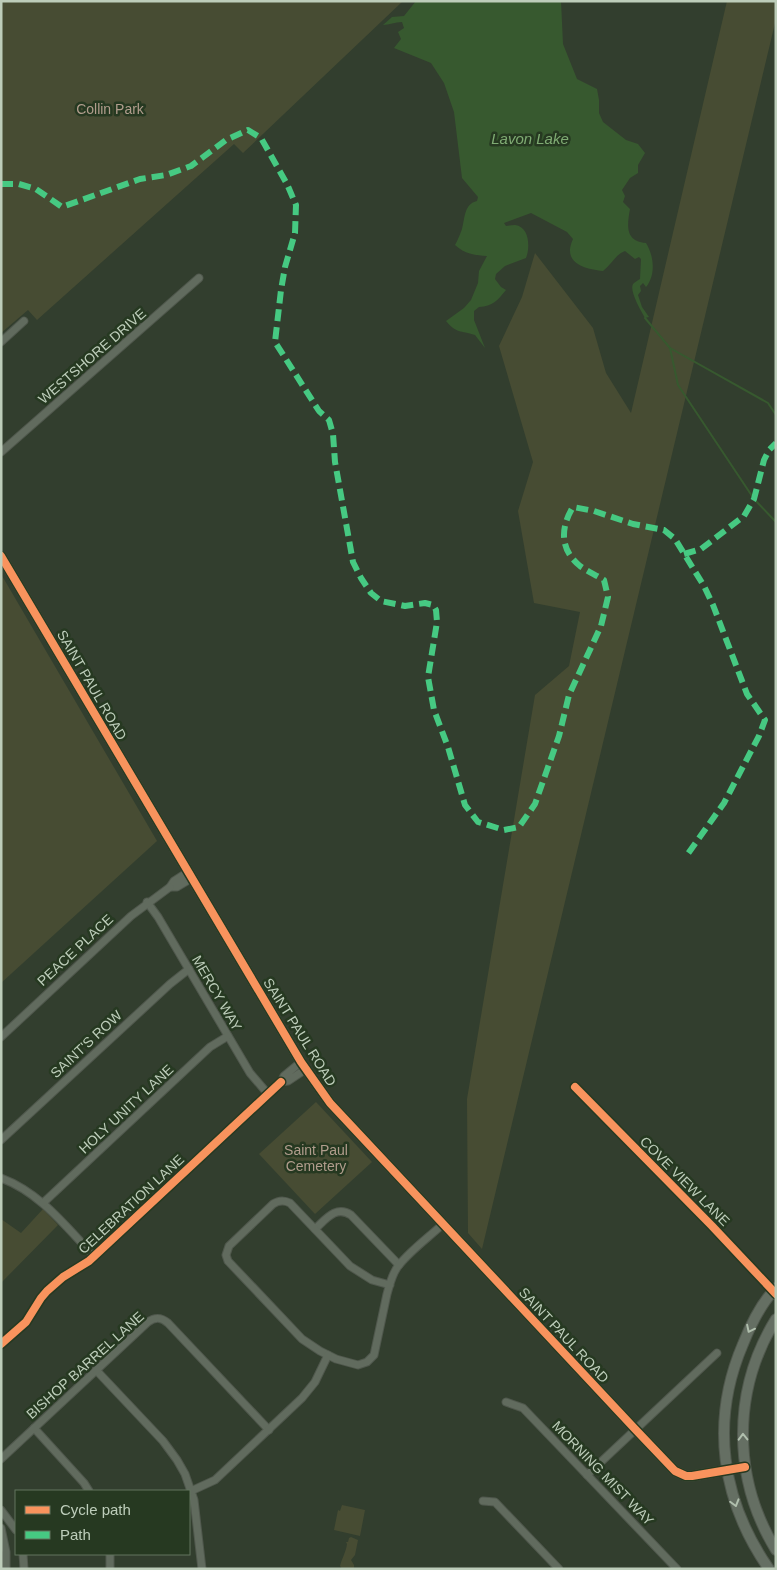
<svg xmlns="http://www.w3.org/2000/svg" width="777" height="1570" font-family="Helvetica,sans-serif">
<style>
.green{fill:#474c33}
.water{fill:#37592f}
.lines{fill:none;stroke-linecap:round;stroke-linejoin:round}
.stream{stroke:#37592f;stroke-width:2}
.minor-casing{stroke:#50584d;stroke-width:9}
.tertiary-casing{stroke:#50584d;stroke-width:11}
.secondary-casing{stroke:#50584d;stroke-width:12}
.minor{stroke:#616b5e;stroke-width:7}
.tertiary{stroke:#616b5e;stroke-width:9}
.secondary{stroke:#656f63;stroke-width:10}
.quiet{stroke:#46c982;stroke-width:6;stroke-dasharray:12 6;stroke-linecap:butt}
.cycleway-casing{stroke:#263921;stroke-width:11}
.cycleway{stroke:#f8935d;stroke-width:8}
.oneway{stroke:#b0bfad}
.labels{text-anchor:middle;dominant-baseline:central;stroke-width:5;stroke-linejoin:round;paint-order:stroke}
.park-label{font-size:14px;fill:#b19d8d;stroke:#263921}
.street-label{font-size:14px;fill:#bdcdba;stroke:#263921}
.water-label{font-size:15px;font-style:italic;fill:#7fab73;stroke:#263921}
</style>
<rect width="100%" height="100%" fill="#323e2e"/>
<!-- green -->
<g class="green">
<polygon points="1,1 403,1 243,153 234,144 37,320 28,310 1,333"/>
<polygon points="727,1 776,1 776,19 482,1249 468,1233 467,1099 535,695 569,666 580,612 534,603 518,511 533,462 499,346 522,297 535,253 593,328 606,373 631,413"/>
<polygon points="1,574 157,841 1,983"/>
<polygon points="316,1102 372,1162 315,1214 259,1154"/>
<polygon points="43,1209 58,1225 1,1283 1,1219 21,1233"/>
<polygon points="342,1505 365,1510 360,1536 334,1530 338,1510 340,1511"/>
<path d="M351,1537L358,1540L355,1555L351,1560L354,1565V1569H342L340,1566C342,1558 346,1552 347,1544L346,1542H348L349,1538Z"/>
</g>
<!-- water -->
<path class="water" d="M416,1H561L563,44L577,79L597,89L599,100V113L603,122L626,140L638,144L645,153L638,165V173L630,178L622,190L625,196L623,202L630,209C627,226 625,241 646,243C654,256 656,275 646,287L643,283L640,286L641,291L638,295L642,307L649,317L645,318C641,311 629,291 633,284C635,282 638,280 640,279L641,259L639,257L635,259L625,251C616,254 611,265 603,271C583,269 562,262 573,239L567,232L531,213L504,223L506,226C509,226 512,225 515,225C530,227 530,248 526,258L505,266L496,274L495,279L501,287L506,290C497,301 493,306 479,307L474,311V320L485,348L475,335C460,330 457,334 446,321L464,308L471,300L478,283L479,271L487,256C474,255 465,254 455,245C458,240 460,234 462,229C465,218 464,204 477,201L478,197L462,178L454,112L444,83L431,63L394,48L401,39L398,32L404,28L402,22C395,22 389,25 383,25L392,17L404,16Z"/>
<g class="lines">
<!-- stream -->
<g class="stream">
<polyline points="645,318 670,348 768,403 776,415"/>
<polyline points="670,348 678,385 754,499 776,522"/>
</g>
<defs>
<g id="minor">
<polyline points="1,342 24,321"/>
<polyline points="1,452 199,278"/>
<polyline points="188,872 174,881 170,887 177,887 192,878"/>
<polyline points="147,902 158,917 250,1073 268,1094"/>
<polyline points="1,1037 131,916 170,887"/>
<polyline points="301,1062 284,1076 281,1082 288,1081 306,1069"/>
<polyline points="575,1087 712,1226 775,1293"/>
<polyline points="1,1140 170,984 189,969"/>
<path d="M1,1178C41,1193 66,1227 94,1256"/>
<polyline points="43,1203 210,1047 228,1036"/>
<path d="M315,1229C326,1219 336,1205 351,1215L399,1265"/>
<path d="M390,1285L372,1280L350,1266L290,1203C284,1200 279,1200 273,1204L229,1246L226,1255L228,1261L302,1339L320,1351L336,1359L358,1365L367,1362L374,1355L387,1294C390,1284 392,1273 399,1265C411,1250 429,1237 443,1224"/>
<polyline points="1,1344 26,1322 41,1298 47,1291 63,1277 89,1261 281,1082"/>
<polyline points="96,1370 163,1441 177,1460 185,1474 194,1500 202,1569"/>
<polyline points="506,1402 523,1408 677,1569"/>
<polyline points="34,1428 84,1483 89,1491"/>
<path d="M1,1459L148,1322C155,1317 161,1317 168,1323L269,1430"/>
<polyline points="587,1475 717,1353"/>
<polyline points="191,1491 215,1480 302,1398 315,1382 328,1355"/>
<polyline points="483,1501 495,1502 559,1569"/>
<polyline points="1,1510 16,1530"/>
<polyline points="1,1528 6,1552 6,1569"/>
<polyline points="23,1554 24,1569"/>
<polyline points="110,1554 110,1569"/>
</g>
<polyline id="tertiary" points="1,556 301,1062 330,1103 635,1429 675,1471 686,1476 692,1476 745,1467"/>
<g id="secondary">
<path d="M776,1319C732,1390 732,1478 776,1550"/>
<path d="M769,1569C721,1500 710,1421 743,1344C751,1324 761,1303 776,1288"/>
</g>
</defs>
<!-- minor casing -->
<use href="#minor" class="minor-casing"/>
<!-- tertiary casing -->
<use href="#tertiary" class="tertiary-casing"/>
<!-- secondary casing -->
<use href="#secondary" class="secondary-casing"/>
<!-- minor -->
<use href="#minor" class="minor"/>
<!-- tertiary -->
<use href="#tertiary" class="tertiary"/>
<!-- secondary -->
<use href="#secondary" class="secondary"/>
<!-- quiet -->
<g class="quiet">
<path d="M1,184H19L36,189L62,207L140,179L166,175L191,166L226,140L248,130L261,138L287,184L296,205L295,233L285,267L281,290L275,342L319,411L329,420L333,434L335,462L353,562L361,578L371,593L381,601L405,606L425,603L433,605L436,610L437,622L428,677L434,710L448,747L465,805L478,822L504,830L519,827L535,804L559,736L569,695L601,626L608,597L604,580C596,575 587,571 580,566C560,550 560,528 573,507L594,511L633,524L664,530L675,539L704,586L713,605L747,694L765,720L759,736L724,803L687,855"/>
<polyline points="684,554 701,549 744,516 754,499 764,460 769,450 776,443"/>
</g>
<defs>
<g id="cycleway">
<polyline points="1,556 301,1062 330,1103 635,1429 675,1471 686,1476 692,1476 745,1467"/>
<polyline points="575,1087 712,1226 776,1294"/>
<polyline points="1,1344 26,1322 41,1298 47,1291 63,1277 89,1261 281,1082"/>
</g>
</defs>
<!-- cycleway casing -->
<use href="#cycleway" class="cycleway-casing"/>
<!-- cycleway -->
<use href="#cycleway" class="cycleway"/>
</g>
<!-- one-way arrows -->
<defs><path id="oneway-chevron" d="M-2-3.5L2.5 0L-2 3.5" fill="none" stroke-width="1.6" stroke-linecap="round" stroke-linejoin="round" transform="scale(1.25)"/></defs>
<g class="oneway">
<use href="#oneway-chevron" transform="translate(750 1329) rotate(116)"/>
<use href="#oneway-chevron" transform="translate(743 1437) rotate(-91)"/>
<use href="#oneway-chevron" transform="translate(735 1503) rotate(74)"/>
</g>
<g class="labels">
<!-- park labels -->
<g class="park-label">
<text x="110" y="109">Collin Park</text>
<text x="316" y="1150">Saint Paul<tspan x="316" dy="16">Cemetery</tspan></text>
</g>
<!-- street labels -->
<g class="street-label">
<text transform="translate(92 356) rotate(-41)">WESTSHORE DRIVE</text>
<text transform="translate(92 685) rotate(60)">SAINT PAUL ROAD</text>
<text transform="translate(75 950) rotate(-43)">PEACE PLACE</text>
<text transform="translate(217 993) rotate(60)">MERCY WAY</text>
<text transform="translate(300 1032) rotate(58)">SAINT PAUL ROAD</text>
<text transform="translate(86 1044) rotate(-43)">SAINT'S ROW</text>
<text transform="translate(126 1109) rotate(-43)">HOLY UNITY LANE</text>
<text transform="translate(685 1181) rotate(45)">COVE VIEW LANE</text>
<text transform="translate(131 1204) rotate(-43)">CELEBRATION LANE</text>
<text transform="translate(564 1335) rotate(47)">SAINT PAUL ROAD</text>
<text transform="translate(85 1365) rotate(-42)">BISHOP BARREL LANE</text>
<text transform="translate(603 1473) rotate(46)">MORNING MIST WAY</text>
</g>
<!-- water labels -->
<g class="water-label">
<text x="530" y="138">Lavon Lake</text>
</g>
</g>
<!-- border -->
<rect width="777" height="1570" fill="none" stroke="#bdcdba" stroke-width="5"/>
<!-- legend -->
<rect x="15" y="1490" width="175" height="65" fill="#263921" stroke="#62745e"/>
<rect x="25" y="1506" width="25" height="8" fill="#f8935d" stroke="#62745e"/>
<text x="60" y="1515" font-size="15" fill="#bdcdba">Cycle path</text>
<rect x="25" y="1531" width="25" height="8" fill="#46c982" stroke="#62745e"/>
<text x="60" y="1540" font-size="15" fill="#bdcdba">Path</text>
</svg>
